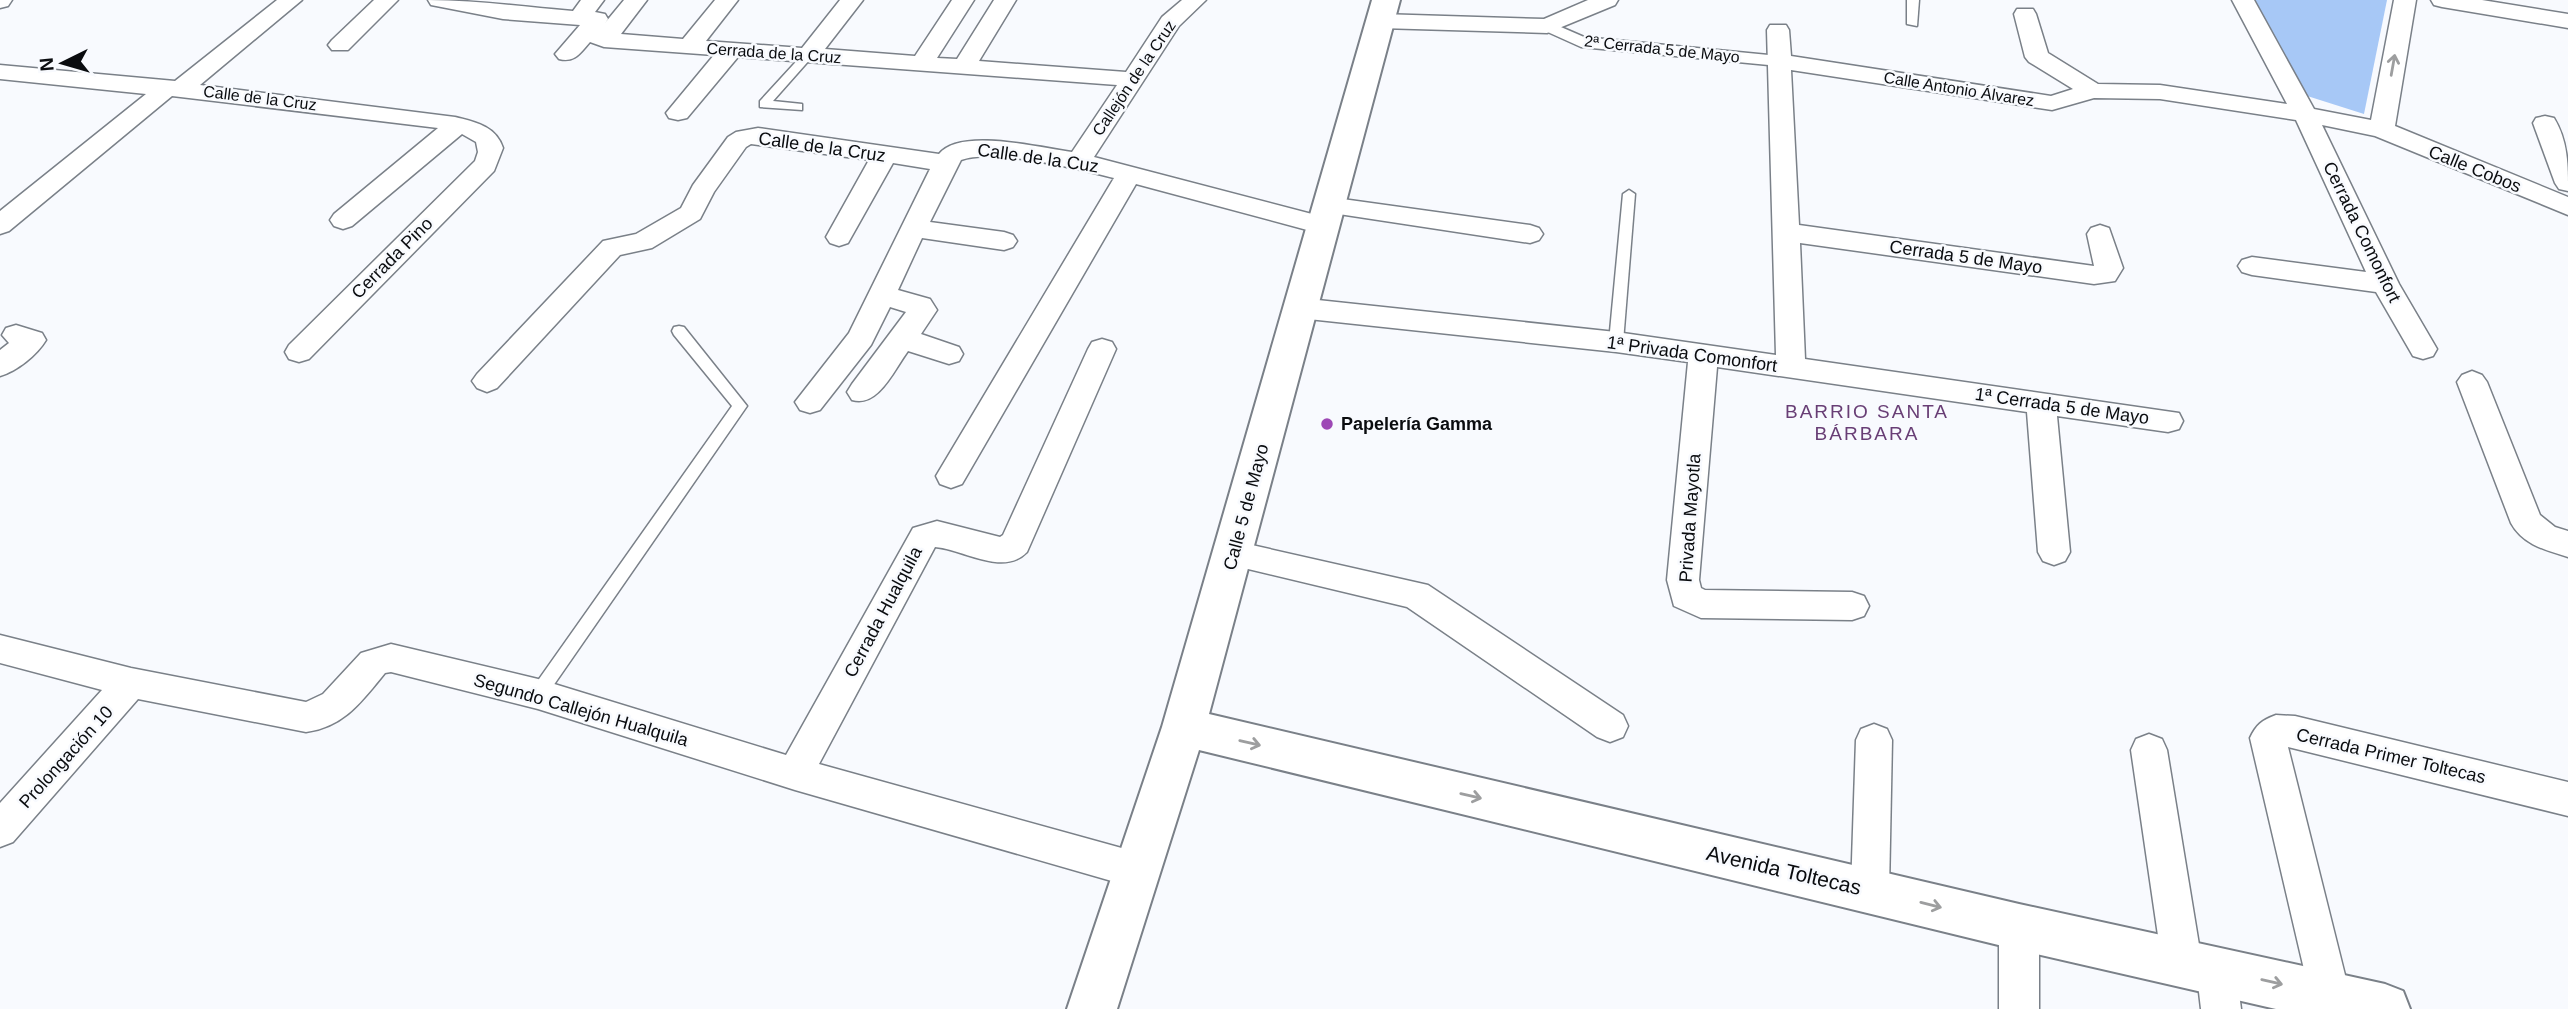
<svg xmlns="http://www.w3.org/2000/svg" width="2568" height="1009" font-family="Arial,sans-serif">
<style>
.green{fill:#a7c8f6}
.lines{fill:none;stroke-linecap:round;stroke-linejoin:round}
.service-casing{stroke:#7a8088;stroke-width:3}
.pedestrian-casing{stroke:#7a8088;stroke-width:3}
.minor-casing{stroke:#7a8088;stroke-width:3}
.tertiary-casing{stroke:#7a8088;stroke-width:4}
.service{fill:#fff;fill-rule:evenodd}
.pedestrian{fill:#fff;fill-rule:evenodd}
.minor{fill:#fff;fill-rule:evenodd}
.tertiary{fill:#fff;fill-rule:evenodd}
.oneway{stroke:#9d9e9f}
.poi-dot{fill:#9d48b5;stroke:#f8fafe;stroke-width:2.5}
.labels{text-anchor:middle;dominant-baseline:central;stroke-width:5;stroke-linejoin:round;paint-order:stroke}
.far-street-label{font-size:16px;fill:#0a0c0f;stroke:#f8fafe}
.street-label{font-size:18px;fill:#0a0c0f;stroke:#f8fafe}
.poi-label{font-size:18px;font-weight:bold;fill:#0a0c0f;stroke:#f8fafe;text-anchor:start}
.neighbourhood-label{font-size:19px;letter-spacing:2px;fill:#683e75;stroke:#f8fafe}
.near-street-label{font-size:21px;fill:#0a0c0f;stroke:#f8fafe}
</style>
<rect width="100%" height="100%" fill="#f8fafe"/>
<!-- green -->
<polygon class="green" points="2253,0 2387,0 2364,114 2301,94"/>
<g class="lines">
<defs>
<g id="service">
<polygon points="1907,0 1919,0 1917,26 1907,24"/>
<polygon points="808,51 814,55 812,57 773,101 802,104 802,110 760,107 760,101 804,53"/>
<polygon points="1629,190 1635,194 1623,342 1616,347 1609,342 1623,194"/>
<polygon points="679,326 684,327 747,406 544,699 538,702 532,699 529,694 532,689 732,406 674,335 672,331 674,327"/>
</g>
<polygon id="pedestrian" points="1547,21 1584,37 1779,56 1787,61 1779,66 1581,47 1541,29 1539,26"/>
<g id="minor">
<polygon points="0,0 12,0 8,6 0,8"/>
<path d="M277,0H302L200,85L455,117C475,122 496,126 503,148L494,171L309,359L299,362L289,359L285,352L289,345L475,161L478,152L476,142L462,134L352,226L343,229L334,226L330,220L334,214L438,128L172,96L9,231L0,234V211L146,94L0,79V65L175,81Z"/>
<polygon points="374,0 398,0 348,50 332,50 328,45 332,40"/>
<path d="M428,0C477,0 524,7 573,11L581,0H604L595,12L605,14L608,19L605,23L624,0H647L621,34L683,39L715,0H738L706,41L802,48L840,0H863L825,49L915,56L952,0H974L937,58L957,59L994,0H1016L979,61L1126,72L1162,17L1182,0H1206L1179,26L1094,157L1331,219L1335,225L1331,231L1322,234L1136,184L962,484L951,488L940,484L936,476L1114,178C1079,169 993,148 961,160L930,222L1004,232L1013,235L1017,241L1013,247L1004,250L922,238L898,290L930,299L937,310L921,334L959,347L963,354L959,361L949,364L908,351C894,370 878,408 852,400L847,392L852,384L906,312L890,307L871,345L820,410L810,413L800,410L795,402L849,333L930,169L893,163L848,243L839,246L830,243L826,237L869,160L751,144L746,147L714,192L700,219L652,248L620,255L497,388L487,392L477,388L472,381L477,374L603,241L636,234L681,208L693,185L728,137L736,132L758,128L939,154C960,127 1041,148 1072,152L1117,85L738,57L687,118L678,120L669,118L666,113L714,55L604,47L590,42C580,53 575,63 559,59L555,54L580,25L503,19L431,5Z"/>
<polygon points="1588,0 1618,0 1615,5 1547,33 1380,28 1372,26 1369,21 1372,16 1380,14 1544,19"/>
<polygon points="2232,0 2254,0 2314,109 2371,120 2394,0 2416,0 2395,126 2568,197 2568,215 2375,136 2322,125 2399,284 2437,349 2433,356 2423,359 2413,356 2376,292 2252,275 2242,272 2238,266 2242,260 2252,257 2366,272 2296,120 2160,99 2094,98 2052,110 1791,70 1799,225 2094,266 2087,234 2091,228 2100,225 2109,228 2123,268 2115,281 2094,284 1800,243 1805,359 2179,413 2183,421 2179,429 2168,432 2057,416 2070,552 2065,561 2054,565 2043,561 2038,552 2027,412 1717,367 1699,580 1701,588 1705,590 1852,592 1864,596 1869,606 1864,616 1852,620 1701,618 1674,606 1667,580 1688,362 1616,352 1299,318 1289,315 1285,308 1289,301 1299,298 1616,332 1776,355 1767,30 1770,25 1786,25 1789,30 1791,56 2051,96 2073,89 2029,62 2025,57 2014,14 2017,9 2033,9 2036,14 2048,53 2098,84 2160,85 2287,104"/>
<polygon points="2431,0 2482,0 2568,14 2568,28 2442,7 2434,5"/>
<path d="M2545,116L2554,118C2568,141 2568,165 2568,191L2559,189L2555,183L2533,123L2536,118Z"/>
<polygon points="1328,197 1530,225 1539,228 1543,234 1539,240 1530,243 1319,211 1315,205 1319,199"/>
<path d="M16,325L42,333L46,340C37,355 17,371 0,376V350L9,343L2,335L6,328Z"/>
<path d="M1102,339L1112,342L1116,349L1027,552C1003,577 963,549 935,547L819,764L1136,852L1149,857L1155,870L1149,883L1136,888L795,790L538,709L391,672L385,673C362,701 344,727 306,732L138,699L13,842L0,847V803L102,690L0,663V635L131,668L306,702L323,694L361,653L391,644L538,679L786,755L913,528L937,521L1000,537L1003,535L1088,349L1092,342Z"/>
<path d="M2472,371L2482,375L2487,382L2540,515L2555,527L2568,531V557C2546,550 2523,545 2511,523L2457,382L2462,375Z"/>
<polygon points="1234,541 1428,585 1623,715 1628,726 1623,737 1610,742 1597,737 1407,607 1223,563 1218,554 1223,545"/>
<path d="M2276,715L2295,716L2568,782V816L2288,747L2350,995L2344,1009H2316L2310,995L2250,738C2256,725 2262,720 2276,715Z"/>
<polygon points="1874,724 1887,729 1892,740 1889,890 1884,903 1870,908 1856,903 1851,890 1856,740 1861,729"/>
<polygon points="2149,734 2162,739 2167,750 2201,957 2216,949 2230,955 2236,969 2241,1009 2201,1009 2197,975 2182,983 2168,977 2162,963 2131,750 2136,739"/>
<polygon points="2019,908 2033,914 2039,927 2039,1009 1999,1009 1999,927 2005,914"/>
</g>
<polygon id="tertiary" points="1372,0 1400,0 1209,714 2019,904 2385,984 2403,991 2410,1009 2276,1009 2019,950 1199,750 1117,1009 1067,1009 1162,727"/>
</defs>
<!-- service casing -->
<use href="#service" class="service-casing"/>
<!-- pedestrian casing -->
<use href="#pedestrian" class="pedestrian-casing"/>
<!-- minor casing -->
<use href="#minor" class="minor-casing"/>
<!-- tertiary casing -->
<use href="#tertiary" class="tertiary-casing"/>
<!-- service -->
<use href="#service" class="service"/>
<!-- pedestrian -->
<use href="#pedestrian" class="pedestrian"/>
<!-- minor -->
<use href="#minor" class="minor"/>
<!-- tertiary -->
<use href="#tertiary" class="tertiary"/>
</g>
<!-- one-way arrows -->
<defs><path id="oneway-shaft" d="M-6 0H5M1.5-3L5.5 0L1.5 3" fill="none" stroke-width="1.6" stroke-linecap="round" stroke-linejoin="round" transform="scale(1.75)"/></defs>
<g class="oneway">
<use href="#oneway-shaft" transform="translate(2393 65) rotate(-80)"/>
<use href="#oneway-shaft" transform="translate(1250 743) rotate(13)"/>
<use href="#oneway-shaft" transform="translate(1471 796) rotate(13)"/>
<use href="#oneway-shaft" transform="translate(1931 905) rotate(14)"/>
<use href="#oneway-shaft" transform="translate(2272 982) rotate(13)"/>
</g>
<!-- markers -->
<circle class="poi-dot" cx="1327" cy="424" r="7"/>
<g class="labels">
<!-- far-street labels -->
<g class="far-street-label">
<text transform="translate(1662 49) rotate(6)">2ª Cerrada 5 de Mayo</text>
<text transform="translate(774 53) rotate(4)">Cerrada de la Cruz</text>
<text transform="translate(1134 78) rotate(-56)">Callejón de la Cruz</text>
<text transform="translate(1959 89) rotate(9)">Calle Antonio Álvarez</text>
<text transform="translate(260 98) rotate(7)">Calle de la Cruz</text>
</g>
<!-- street labels -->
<g class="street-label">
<text transform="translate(822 147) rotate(8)">Calle de la Cruz</text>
<text transform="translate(1038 158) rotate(8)">Calle de la Cuz</text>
<text transform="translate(2475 169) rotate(22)">Calle Cobos</text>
<text transform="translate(2362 232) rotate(64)">Cerrada Comonfort</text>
<text transform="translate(1966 257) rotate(8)">Cerrada 5 de Mayo</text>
<text transform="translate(392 258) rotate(-45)">Cerrada Pino</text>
<text transform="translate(1692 354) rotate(8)">1ª Privada Comonfort</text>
<text transform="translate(2062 406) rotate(8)">1ª Cerrada 5 de Mayo</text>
<text transform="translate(1246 507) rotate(-75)">Calle 5 de Mayo</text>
<text transform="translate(1690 518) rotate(-86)">Privada Mayotla</text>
<text transform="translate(883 612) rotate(-62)">Cerrada Hualquila</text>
<text transform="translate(581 710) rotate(16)">Segundo Callejón Hualquila</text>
<text transform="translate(2391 756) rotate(13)">Cerrada Primer Toltecas</text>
<text transform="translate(66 757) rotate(-48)">Prolongación 10</text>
</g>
<!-- poi labels -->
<g class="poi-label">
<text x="1341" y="424">Papelería Gamma</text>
</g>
<!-- neighbourhood labels -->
<g class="neighbourhood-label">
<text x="1867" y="411">BARRIO SANTA<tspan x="1867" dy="22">BÁRBARA</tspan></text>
</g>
<!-- near-street labels -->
<g class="near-street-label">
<text transform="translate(1784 870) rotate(13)">Avenida Toltecas</text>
</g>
</g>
<!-- north arrow -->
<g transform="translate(63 63) rotate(265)" stroke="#f8fafe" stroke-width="5" paint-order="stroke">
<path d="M0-5L12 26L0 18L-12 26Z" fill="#0a0c0f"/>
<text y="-10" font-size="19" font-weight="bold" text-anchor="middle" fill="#0a0c0f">N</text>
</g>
</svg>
